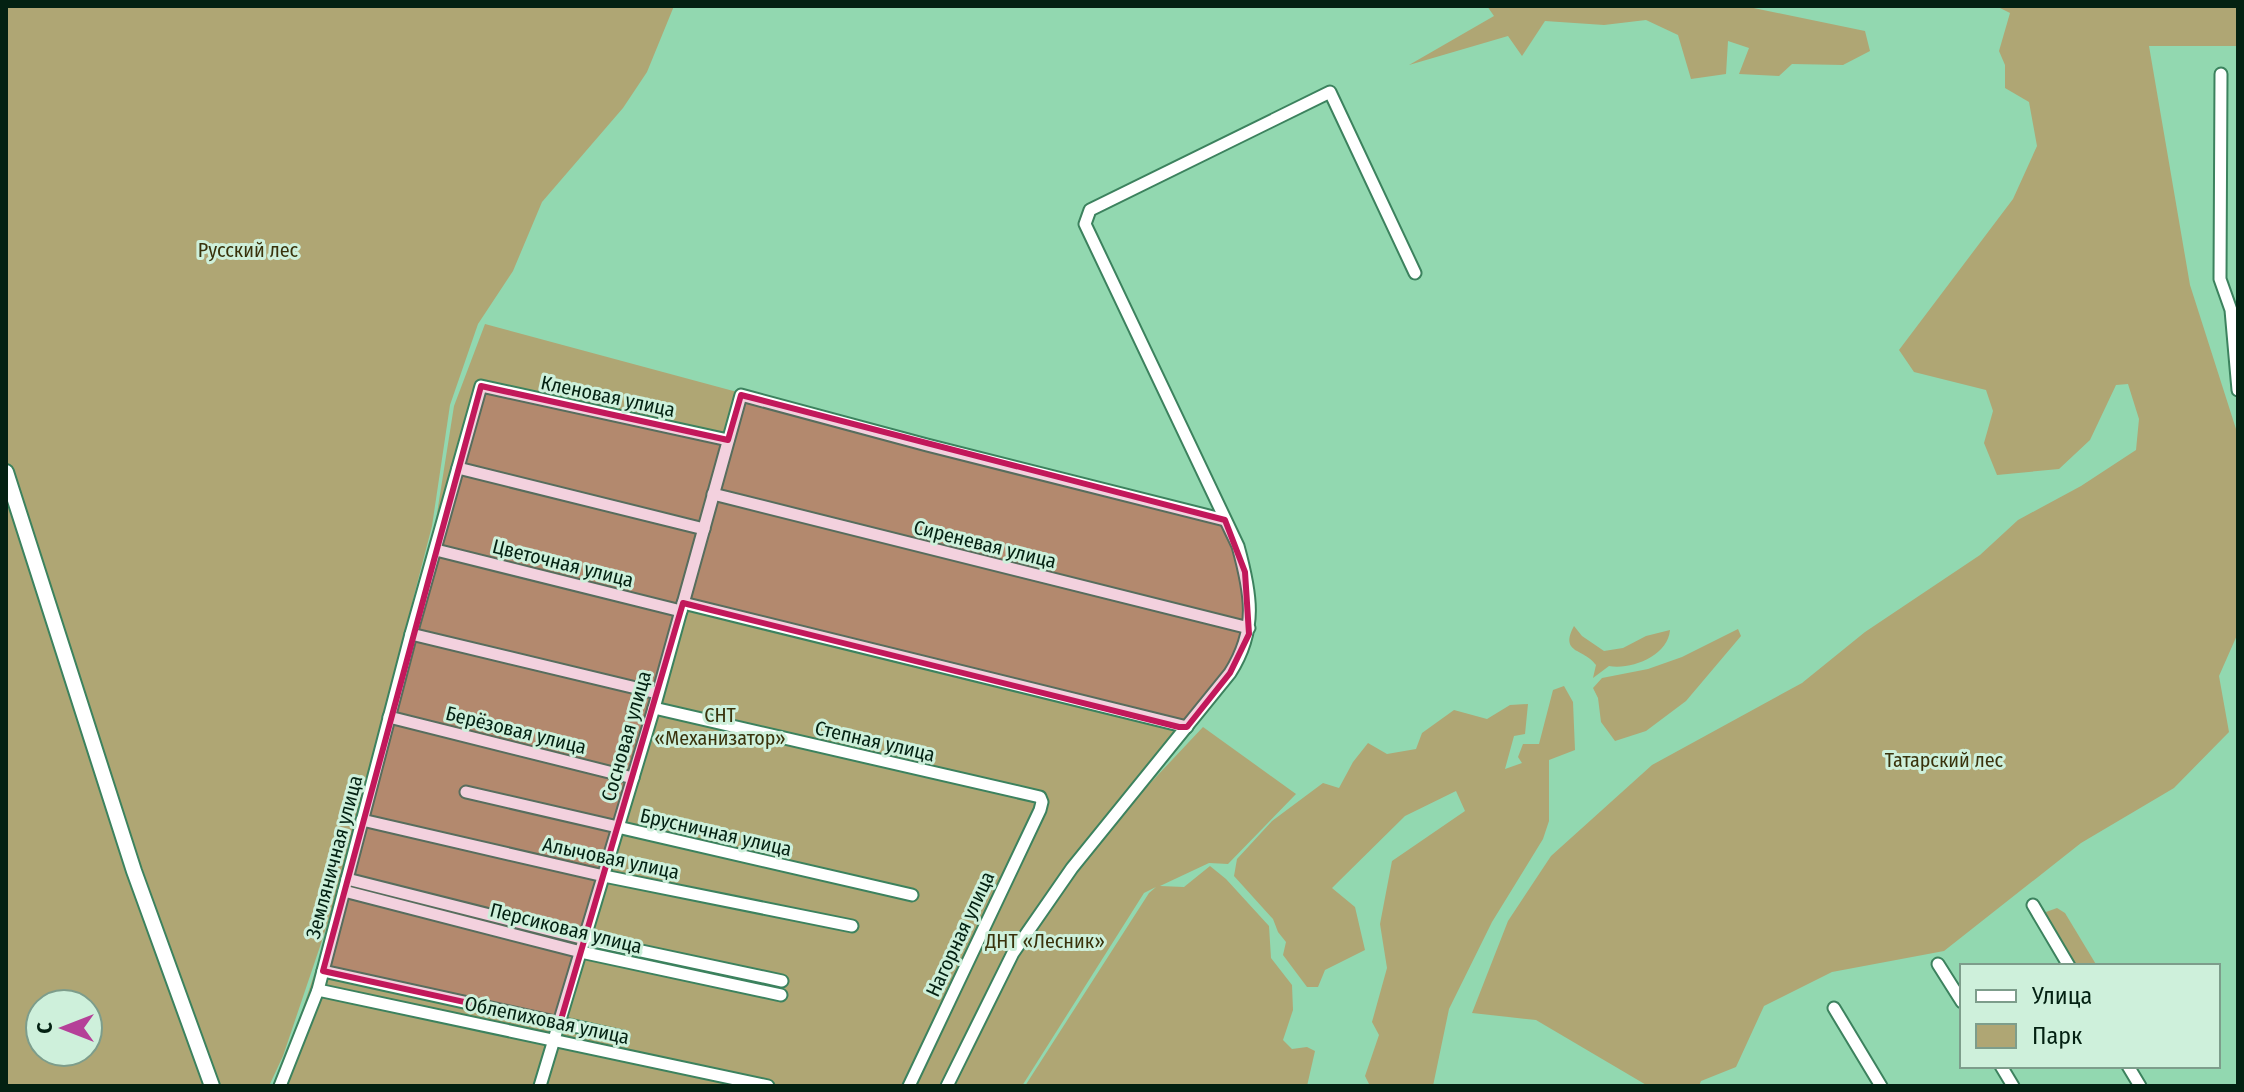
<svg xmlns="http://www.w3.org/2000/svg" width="2244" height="1092" font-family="'Fira Sans Condensed',sans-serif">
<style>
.green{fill:#afa674;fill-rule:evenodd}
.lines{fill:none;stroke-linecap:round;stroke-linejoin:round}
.minor-casing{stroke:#3c825e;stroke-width:15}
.major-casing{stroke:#3c825e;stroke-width:18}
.minor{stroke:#fff;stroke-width:11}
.major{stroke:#fff;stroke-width:14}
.marked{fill:#c2185b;fill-opacity:0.2;stroke:#c2185b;stroke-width:6;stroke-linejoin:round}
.labels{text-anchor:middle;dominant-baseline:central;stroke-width:6;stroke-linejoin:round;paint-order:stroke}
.park-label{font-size:20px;fill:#39320c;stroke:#cef0db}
.street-label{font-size:20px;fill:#032112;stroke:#cef0db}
</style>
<rect width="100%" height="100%" fill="#92d8b0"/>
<!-- green -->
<g class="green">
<path d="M6,6H674L647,72L623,108L542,202L513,271L478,324L450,405L432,526L335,902L283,1056L269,1086H6ZM40,1004H88V1052H40Z"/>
<polygon points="1487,6 1744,6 1865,31 1870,51 1843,65 1792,64 1779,76 1739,74 1749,48 1728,41 1726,74 1691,79 1678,35 1646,20 1604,25 1545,21 1522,56 1508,36 1409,65 1494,16"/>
<polygon points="1996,6 2238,6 2238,46 2149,46 2190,285 2236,429 2238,633 2219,676 2229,732 2174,788 2081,843 1944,951 1832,972 1764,1006 1736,1067 1701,1081 1699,1086 1648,1086 1536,1020 1472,1013 1508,921 1551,856 1652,765 1802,683 1865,632 1980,555 2018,520 2081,486 2136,450 2139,419 2128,384 2116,385 2090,440 2059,469 1997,475 1984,443 1993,411 1986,390 1914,372 1899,350 2013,199 2037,146 2029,102 2005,88 2005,65 1999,51 2010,13"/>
<polygon points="485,324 1222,523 1240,555 1248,611 1234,664 1102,822 1109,827 1203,727 1296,794 1228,864 1209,863 1160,886 1184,887 1210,866 1226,879 1269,926 1271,958 1292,985 1293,1010 1283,1040 1292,1049 1307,1047 1315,1051 1307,1086 1025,1086 1149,893 1156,887 1144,893 1022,1086 273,1086 287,1056 339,900 435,526 454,406"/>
<path d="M1574,626L1582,636L1604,651L1623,648L1646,636L1670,630C1668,656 1631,670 1609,666L1593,678L1596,665C1584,648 1559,654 1574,626Z"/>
<polygon points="1738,629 1741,636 1686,701 1646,731 1615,741 1601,722 1598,698 1593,688 1602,678 1648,669 1682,657"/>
<polygon points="1564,686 1573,702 1575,750 1549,760 1549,821 1543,839 1492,922 1449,1009 1433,1086 1370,1086 1365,1076 1379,1035 1372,1022 1387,968 1380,924 1392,861 1465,811 1456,791 1405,816 1332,888 1355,907 1365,950 1325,970 1318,987 1307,987 1283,955 1286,942 1278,932 1273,919 1234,876 1237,859 1272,821 1323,783 1339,788 1353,762 1368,743 1387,754 1416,749 1422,733 1454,710 1487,719 1510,705 1528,704 1525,734 1514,736 1505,769 1522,763 1518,757 1523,744 1539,744 1553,690"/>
<polygon points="2057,908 2065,913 2097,966 2074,966 2045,921 2046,912"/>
</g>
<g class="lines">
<defs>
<g id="minor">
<polyline points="2221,74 2220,279 2231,310 2238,390"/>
<polyline points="458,468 704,529"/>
<polyline points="713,494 1249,628"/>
<polyline points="436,550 681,611"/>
<polyline points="683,603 1187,727"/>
<polyline points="411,634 657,693"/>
<polyline points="654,708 1040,797 1042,802 1040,810 909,1086"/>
<polyline points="389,717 633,778"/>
<polyline points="466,792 912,895"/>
<polyline points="362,820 604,876 852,926"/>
<polyline points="347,879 585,939 782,981"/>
<polyline points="344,891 581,952 781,995"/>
<polyline points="2033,905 2069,966"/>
<polyline points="1938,964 1962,1002"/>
<polyline points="323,971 623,1037"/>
<polyline points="318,990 768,1086"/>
<polyline points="1834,1008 1881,1086"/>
<polyline points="2001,1066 2013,1086"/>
<polyline points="2128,1066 2140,1086"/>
<polyline points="280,1086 318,990 411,634 481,386 728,440"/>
<polyline points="540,1086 654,708 741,395 927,445 1225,520"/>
<path d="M947,1086L1013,953L1072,868L1230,673C1258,629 1251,593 1238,546L1085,224L1090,210L1330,92L1415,273"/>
</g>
<polyline id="major" points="6,472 134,871 212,1086"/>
</defs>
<!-- minor casing -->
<use href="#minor" class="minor-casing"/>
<!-- major casing -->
<use href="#major" class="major-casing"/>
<!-- minor -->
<use href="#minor" class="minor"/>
<!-- major -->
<use href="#major" class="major"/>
</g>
<!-- marked area -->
<path class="marked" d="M481,386L728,440L741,395L1225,520L1245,572L1249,634L1230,673L1187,727H1179L683,603L560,1023L323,971Z"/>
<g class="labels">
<!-- park labels -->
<g class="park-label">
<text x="248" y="250">Русский лес</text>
<text x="720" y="715">СНТ<tspan x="720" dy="23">«Механизатор»</tspan></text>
<text x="1944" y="760">Татарский лес</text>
<text x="1045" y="941">ДНТ «Лесник»</text>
</g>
<!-- street labels -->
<g class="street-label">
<text transform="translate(608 396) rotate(12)">Кленовая улица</text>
<text transform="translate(985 544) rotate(14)">Сиреневая улица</text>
<text transform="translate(563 563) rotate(14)">Цветочная улица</text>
<text transform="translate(516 730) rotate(14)">Берёзовая улица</text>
<text transform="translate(626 736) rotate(-74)">Сосновая улица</text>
<text transform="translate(875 741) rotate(13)">Степная улица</text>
<text transform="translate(716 832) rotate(13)">Брусничная улица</text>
<text transform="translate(334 857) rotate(-75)">Земляничная улица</text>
<text transform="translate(611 858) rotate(12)">Алычовая улица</text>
<text transform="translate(566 928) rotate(14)">Персиковая улица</text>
<text transform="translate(960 934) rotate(-65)">Нагорная улица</text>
<text transform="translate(547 1020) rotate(12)">Облепиховая улица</text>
</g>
</g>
<!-- border -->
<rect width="2244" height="1092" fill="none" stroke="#032112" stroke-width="16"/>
<!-- legend -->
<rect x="1960" y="964" width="260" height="104" fill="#cef0db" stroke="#7d9d8b" stroke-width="2"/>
<rect x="1976" y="990" width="40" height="12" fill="#ffffff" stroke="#7d9d8b" stroke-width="2"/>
<text x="2032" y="1004" font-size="24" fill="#032112">Улица</text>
<rect x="1976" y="1024" width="40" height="24" fill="#afa674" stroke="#7d9d8b" stroke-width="2"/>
<text x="2032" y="1044" font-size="24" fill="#032112">Парк</text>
<!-- north arrow -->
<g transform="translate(64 1028) rotate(270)"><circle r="38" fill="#cef0db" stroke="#7d9d8b" stroke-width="2"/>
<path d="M0-6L14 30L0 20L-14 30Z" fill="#b54098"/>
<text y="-12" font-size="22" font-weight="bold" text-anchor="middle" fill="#032112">С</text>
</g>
</svg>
